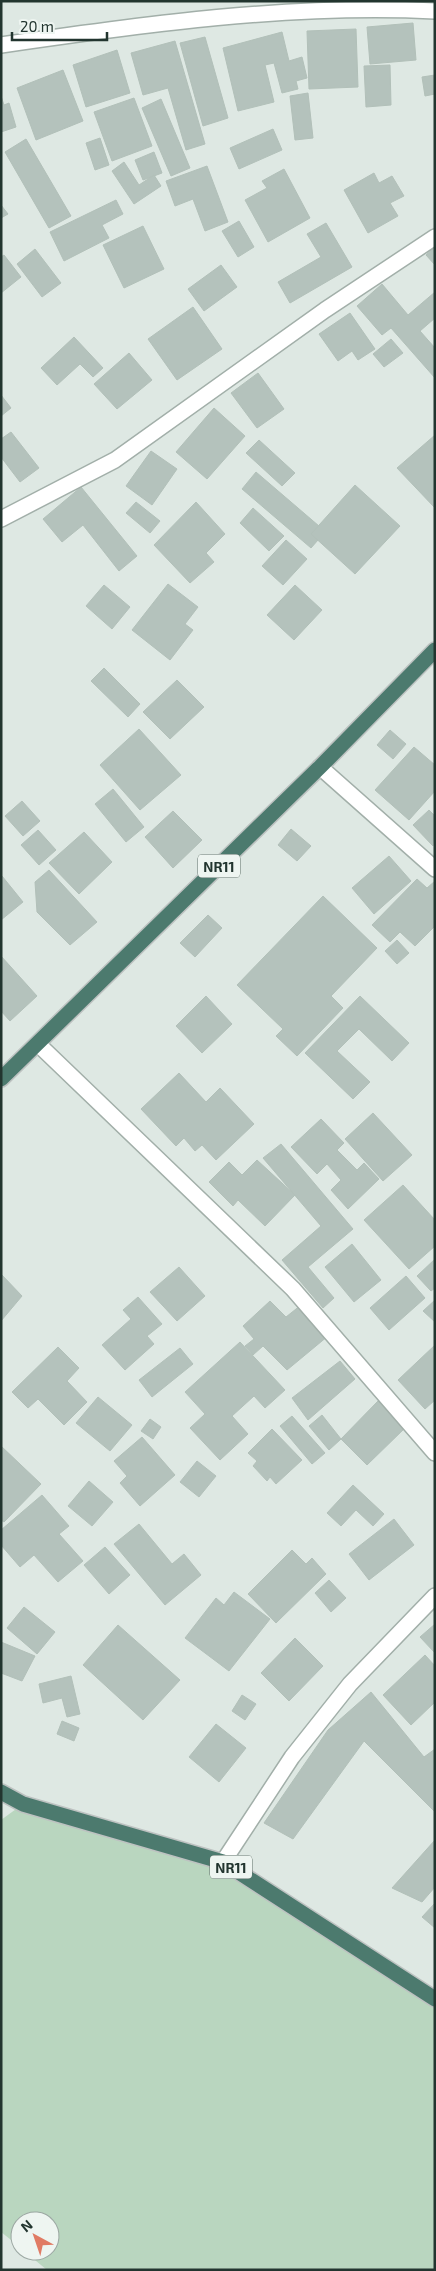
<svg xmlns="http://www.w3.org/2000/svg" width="436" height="2271" font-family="'Exo 2',sans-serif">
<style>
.green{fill:#b9d6bf}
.building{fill:#b4c2bc;stroke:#b2c0b9}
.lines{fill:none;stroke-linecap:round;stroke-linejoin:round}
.minor-casing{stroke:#a2afa9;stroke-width:18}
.trunk-casing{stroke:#bdc2c1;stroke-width:18}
.minor{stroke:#fff;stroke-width:15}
.trunk{stroke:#4c7a6e;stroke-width:15}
.labels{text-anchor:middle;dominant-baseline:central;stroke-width:4.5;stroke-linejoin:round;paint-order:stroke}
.shield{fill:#eef5f1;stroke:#5f6f69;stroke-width:1}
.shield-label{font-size:14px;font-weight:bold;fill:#22352f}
</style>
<rect width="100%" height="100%" fill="#dee8e3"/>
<!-- green -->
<polygon class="green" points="23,1804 223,1862 435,1999 435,2270 47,2270 24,2251 50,2251 50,2221 20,2221 20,2247 1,2232 1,1820"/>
<!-- building -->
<g class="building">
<polygon points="413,23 416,60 370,64 367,27"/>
<polygon points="356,29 358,87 309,89 307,31"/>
<polygon points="282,32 289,61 302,57 307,78 296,81 298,89 282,93 274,63 265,65 274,102 238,111 223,48"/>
<polygon points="205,37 228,118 203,126 180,43"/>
<polygon points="175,41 205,144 186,150 168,88 143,95 131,53"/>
<polygon points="117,50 130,93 86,107 73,65"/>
<polygon points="390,65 391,105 366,107 364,66"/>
<polygon points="63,70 83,121 36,140 17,88"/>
<polygon points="435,75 435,94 425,96 422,77"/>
<polygon points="308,93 313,138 295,140 290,96"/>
<polygon points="1,96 4,105 9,103 16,127 1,132"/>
<polygon points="134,98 152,146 112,161 94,112"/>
<polygon points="161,99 190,168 171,176 142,108"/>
<polygon points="273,129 282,150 239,169 230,148"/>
<polygon points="100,138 109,165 95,170 86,143"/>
<polygon points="26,139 71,216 49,228 5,152"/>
<polygon points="154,152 162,173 143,180 135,160"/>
<polygon points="124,162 139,185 154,175 161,186 134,204 112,171"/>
<polygon points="207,166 228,222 205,231 193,199 175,206 166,181"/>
<polygon points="284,169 310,218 268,242 245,200 267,188 262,181"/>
<polygon points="374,173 379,183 392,176 404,196 390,203 398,216 368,233 344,190"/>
<polygon points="116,200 123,214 102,225 109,238 64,261 50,232"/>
<polygon points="1,205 8,214 1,218"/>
<polygon points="239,221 254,247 238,257 222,231"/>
<polygon points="326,223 352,267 290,303 278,282 321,257 307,234"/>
<polygon points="143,226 164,269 124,288 103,245"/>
<polygon points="435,247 435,265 426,255"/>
<polygon points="35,249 61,283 42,297 17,264"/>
<polygon points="4,255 21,277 1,293 1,257"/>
<polygon points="221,265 237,287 204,311 188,289"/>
<polygon points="382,284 408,315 435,292 435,318 420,331 435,348 435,378 391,328 382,335 357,306"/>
<polygon points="193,307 222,349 177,380 148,339"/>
<polygon points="350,313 375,349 358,360 352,351 338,361 319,334"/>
<polygon points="74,337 103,368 93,377 80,364 57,385 41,368"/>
<polygon points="391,339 403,353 384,367 373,354"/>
<polygon points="129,353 152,380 117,409 94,384"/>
<polygon points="258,373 284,409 257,428 231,393"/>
<polygon points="1,395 11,408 1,416"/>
<polygon points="214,408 245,436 207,479 176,452"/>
<polygon points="11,432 39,468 20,482 1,457 1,439"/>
<polygon points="435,435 435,508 397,468"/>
<polygon points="259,440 295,473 282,486 246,453"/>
<polygon points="151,451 177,469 152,505 126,486"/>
<polygon points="256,472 319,526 311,534 318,540 311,548 242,489"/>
<polygon points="355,485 400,526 355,574 311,534"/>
<polygon points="81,487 137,556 119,571 83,525 62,542 43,519"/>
<polygon points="136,502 160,521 150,533 126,513"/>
<polygon points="196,502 225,534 206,553 214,562 190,583 154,545"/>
<polygon points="253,508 284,536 269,551 240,523"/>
<polygon points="286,540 307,559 283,585 262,566"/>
<polygon points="168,584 198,607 185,624 193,630 170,660 132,630"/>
<polygon points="104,585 130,607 112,629 86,606"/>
<polygon points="295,585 322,610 294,640 267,615"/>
<polygon points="104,668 140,704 128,717 91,681"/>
<polygon points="177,680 204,707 170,739 143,712"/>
<polygon points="139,729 181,775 140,810 100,765"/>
<polygon points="390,730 406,744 393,759 377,745"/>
<polygon points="414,747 435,765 435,791 409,820 375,790"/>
<polygon points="113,789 144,827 126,842 95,804"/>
<polygon points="22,801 40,821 23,836 5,816"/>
<polygon points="429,810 435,816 433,846 413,825"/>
<polygon points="173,811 202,840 173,868 145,837"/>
<polygon points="291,829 311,846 297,861 278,845"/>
<polygon points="38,830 56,850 39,865 21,845"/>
<polygon points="84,832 112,862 79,894 49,863"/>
<polygon points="389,856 411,881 374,914 352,888"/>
<polygon points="49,870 97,922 70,945 37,912 35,882"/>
<polygon points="2,876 23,902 1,920 1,877"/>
<polygon points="417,879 427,888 435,881 435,926 415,946 400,932 390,942 372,925"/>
<polygon points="323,896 377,948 331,996 343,1008 297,1056 276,1036 283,1029 237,985"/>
<polygon points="208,915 222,928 195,957 180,943"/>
<polygon points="397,940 409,953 397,964 385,951"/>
<polygon points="1,956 37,996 10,1021 1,1011"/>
<polygon points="206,996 232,1024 202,1053 176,1026"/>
<polygon points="360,996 409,1043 392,1061 359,1029 337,1051 370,1082 353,1099 305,1053"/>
<polygon points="179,1073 206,1102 220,1088 254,1124 216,1160 202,1145 195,1151 184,1138 176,1146 141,1109"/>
<polygon points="373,1113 412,1155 383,1181 345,1139"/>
<polygon points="321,1119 344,1143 337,1150 357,1170 364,1163 379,1179 348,1209 331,1190 341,1180 327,1164 317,1174 291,1147"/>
<polygon points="281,1144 353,1229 308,1267 334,1298 323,1308 282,1260 321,1226 263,1158"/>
<polygon points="257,1160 295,1195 265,1226 238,1200 233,1206 209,1182 229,1162 242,1175"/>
<polygon points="403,1185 435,1220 435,1246 409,1269 364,1220"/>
<polygon points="352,1244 381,1280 354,1302 325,1267"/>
<polygon points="435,1259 435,1288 431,1291 417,1276"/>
<polygon points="179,1267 205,1296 177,1321 150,1292"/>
<polygon points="1,1274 22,1296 1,1321"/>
<polygon points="406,1276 425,1298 389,1330 370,1308"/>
<polygon points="138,1297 162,1324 147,1336 154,1344 125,1370 102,1345 131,1319 123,1310"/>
<polygon points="435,1300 435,1322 423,1311"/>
<polygon points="270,1301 286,1317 301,1305 328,1336 287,1370 263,1346 253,1355 245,1346 254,1339 243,1326"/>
<polygon points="240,1342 285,1390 265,1408 254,1396 232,1416 248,1434 220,1460 190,1428 205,1414 185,1392"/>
<polygon points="435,1345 435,1400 425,1409 398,1380"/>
<polygon points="58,1347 79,1368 67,1381 87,1402 64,1425 38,1399 28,1408 12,1392"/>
<polygon points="180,1348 193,1364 152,1397 139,1380"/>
<polygon points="340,1361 355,1379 308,1420 292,1398"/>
<polygon points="98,1397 132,1425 110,1451 76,1423"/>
<polygon points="378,1401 405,1428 367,1465 341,1439"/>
<polygon points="322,1415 341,1439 329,1450 309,1426"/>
<polygon points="292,1416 325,1453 312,1464 280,1426"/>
<polygon points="150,1419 161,1427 153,1439 141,1431"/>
<polygon points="272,1429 302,1460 276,1484 270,1477 267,1481 253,1466 257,1461 248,1453"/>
<polygon points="142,1437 175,1475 140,1506 120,1483 127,1476 114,1461"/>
<polygon points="1,1446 41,1484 4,1522 1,1520"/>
<polygon points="197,1461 216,1476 199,1497 180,1482"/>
<polygon points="89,1481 113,1502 92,1526 68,1506"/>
<polygon points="353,1485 384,1514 373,1526 356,1510 341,1526 327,1513"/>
<polygon points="42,1495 69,1526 59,1534 83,1561 58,1582 34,1555 20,1567 1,1545 1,1530"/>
<polygon points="394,1519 414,1545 369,1580 349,1554"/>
<polygon points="139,1524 172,1564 184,1554 201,1575 165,1605 114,1544"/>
<polygon points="105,1547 130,1575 109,1594 84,1565"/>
<polygon points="292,1550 306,1564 312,1558 326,1574 276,1623 248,1594"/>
<polygon points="329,1580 346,1598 331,1612 315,1593"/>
<polygon points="234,1592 270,1619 229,1671 185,1638 216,1598 224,1605"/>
<polygon points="24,1607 55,1632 37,1654 7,1628"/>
<polygon points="435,1624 435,1653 420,1637"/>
<polygon points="118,1625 180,1680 143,1720 83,1665"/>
<polygon points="295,1638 323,1666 289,1701 261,1673"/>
<polygon points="1,1642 35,1656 22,1681 1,1673"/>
<polygon points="425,1655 435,1666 435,1702 411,1725 383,1695"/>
<polygon points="71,1676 80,1714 67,1717 62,1698 43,1703 39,1684"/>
<polygon points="371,1692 424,1757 435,1749 435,1812 364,1741 293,1839 264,1823 328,1730"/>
<polygon points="242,1695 256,1704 245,1720 232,1711"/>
<polygon points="62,1721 79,1728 74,1741 57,1734"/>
<polygon points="216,1724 246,1748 219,1782 189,1757"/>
<polygon points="435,1840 435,1887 422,1902 392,1888"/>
<polygon points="435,1903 435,1928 422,1917"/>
</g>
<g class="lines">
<defs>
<g id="minor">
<path d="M1,45C145,24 289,4 435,11"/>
<polyline points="1,519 115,460 325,310 435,237"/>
<polyline points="320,767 435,869"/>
<polyline points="38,1044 293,1289 435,1453"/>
<polyline points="223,1862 292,1757 350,1684 435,1596"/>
</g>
<g id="trunk">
<polyline points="1,1079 320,767 435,650"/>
<polyline points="1,1792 23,1804 223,1862 435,1999"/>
</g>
</defs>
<!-- minor casing -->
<use href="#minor" class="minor-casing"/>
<!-- trunk casing -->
<use href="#trunk" class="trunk-casing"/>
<!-- minor -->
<use href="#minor" class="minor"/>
<!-- trunk -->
<use href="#trunk" class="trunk"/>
</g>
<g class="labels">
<!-- shield labels -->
<g class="shield">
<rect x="198" y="854.5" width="42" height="23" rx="4"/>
<rect x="210" y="1855.5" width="42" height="23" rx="4"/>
</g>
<g class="shield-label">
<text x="219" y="866">NR11</text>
<text x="231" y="1867">NR11</text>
</g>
</g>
<!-- border -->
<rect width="436" height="2271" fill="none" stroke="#22352f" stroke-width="5"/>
<!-- north arrow -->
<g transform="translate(35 2236) rotate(320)"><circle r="24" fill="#eef5f1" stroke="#9ca8a3"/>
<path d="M0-4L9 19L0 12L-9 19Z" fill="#e07b64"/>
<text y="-8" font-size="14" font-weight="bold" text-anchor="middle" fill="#22352f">N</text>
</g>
<!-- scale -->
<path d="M12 32v8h95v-8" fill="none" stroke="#22352f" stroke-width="2.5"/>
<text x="20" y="32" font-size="15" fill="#22352f" stroke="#eef5f1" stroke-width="4" paint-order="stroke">20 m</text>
</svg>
